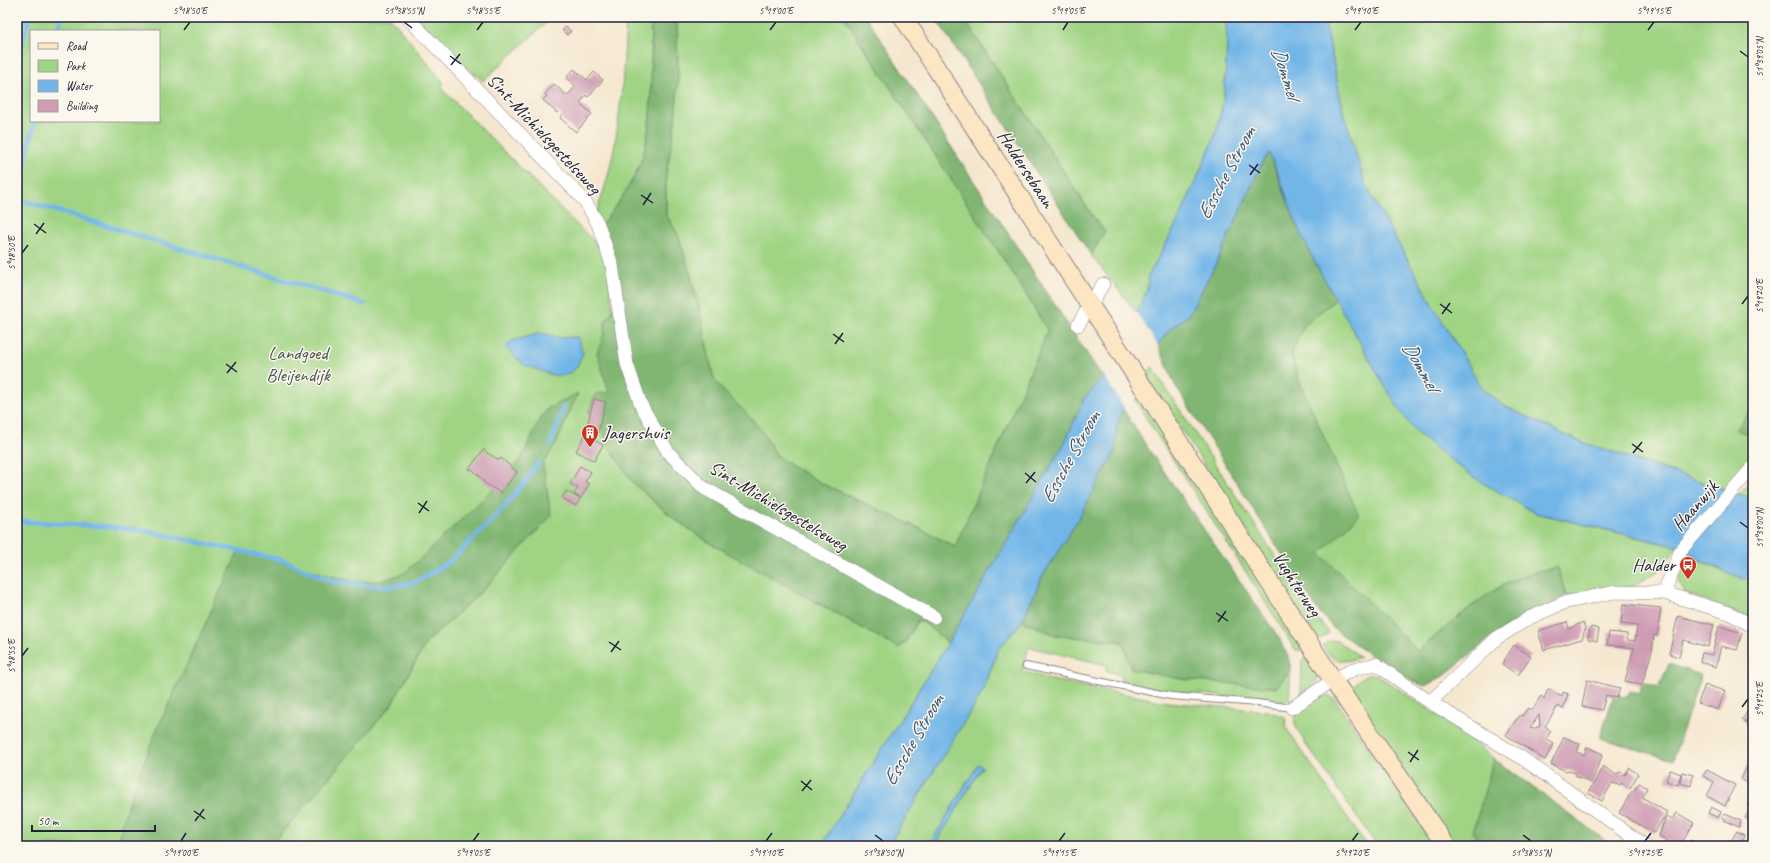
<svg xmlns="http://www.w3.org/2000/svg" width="1770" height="863" font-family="Caveat,sans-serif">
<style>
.green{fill:#a0d484;stroke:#617b60;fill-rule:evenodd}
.forest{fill:#80b672;stroke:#516c56}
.water{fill:#72b6e8;stroke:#4a6c92}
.pier{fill:#f5e7cf}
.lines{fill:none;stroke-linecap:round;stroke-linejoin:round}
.stream{stroke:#72b6e8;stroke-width:5}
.building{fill:#ce9cb4;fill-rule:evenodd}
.lane-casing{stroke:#8c8485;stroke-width:8}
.street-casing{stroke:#8c8485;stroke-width:14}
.secondary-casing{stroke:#8c8485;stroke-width:20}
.lane{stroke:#fff;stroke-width:6}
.street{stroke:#fff;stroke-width:13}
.secondary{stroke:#fce6c4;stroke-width:18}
.ticks{fill:none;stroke:#22223b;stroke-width:1.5}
.labels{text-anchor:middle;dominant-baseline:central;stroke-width:3;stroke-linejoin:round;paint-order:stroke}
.street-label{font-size:19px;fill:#22223b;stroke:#fbf7ec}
.park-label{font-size:19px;fill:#485751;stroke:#fbf7ec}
.poi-label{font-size:19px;fill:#22223b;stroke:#fbf7ec;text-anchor:start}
.water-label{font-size:20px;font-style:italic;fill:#3e5678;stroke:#fbf7ec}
.neatline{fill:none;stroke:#22223b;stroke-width:1.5}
.ticks-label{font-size:10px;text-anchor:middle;fill:#22223b}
</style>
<rect width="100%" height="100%" fill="#fbf7ec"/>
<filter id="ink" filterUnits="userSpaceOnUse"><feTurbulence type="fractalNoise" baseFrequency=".025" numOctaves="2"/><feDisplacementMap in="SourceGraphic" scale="8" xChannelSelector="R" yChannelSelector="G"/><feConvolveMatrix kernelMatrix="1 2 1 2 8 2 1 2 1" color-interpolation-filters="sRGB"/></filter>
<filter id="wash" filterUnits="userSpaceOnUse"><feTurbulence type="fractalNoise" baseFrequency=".012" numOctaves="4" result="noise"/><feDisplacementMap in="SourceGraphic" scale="16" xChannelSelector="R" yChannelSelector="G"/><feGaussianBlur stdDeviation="0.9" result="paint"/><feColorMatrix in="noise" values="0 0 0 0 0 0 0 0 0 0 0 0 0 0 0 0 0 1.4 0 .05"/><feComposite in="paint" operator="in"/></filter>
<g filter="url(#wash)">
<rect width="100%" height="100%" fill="#f5e7cf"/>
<!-- green -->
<g class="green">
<path d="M17,17H390L443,82L442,89L606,254L634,484L673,518L708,542L905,643L918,620L926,624L948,643L828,835L822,846H270L390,707L426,643L484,589L513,557L280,784L257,846H17ZM31,31H159V121H31Z"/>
<polygon points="408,17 557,17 557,20 549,20 483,81"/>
<path d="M626,17H651C650,61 655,109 644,152C637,178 616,207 599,228L594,218C620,155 623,84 626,17Z"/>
<path d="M677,17H844L1014,275L1048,331L955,547C908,520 856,503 809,476C799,470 786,465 778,456C767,445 761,429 750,417C737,403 721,393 713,376L699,307L690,273L678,235L666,214V175L675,123L678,84Z"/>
<polygon points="963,17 1226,17 1227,49 1224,97 1215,137 1179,219 1148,277 1147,289 1137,313 1091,255 1105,231 1094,218"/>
<polygon points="1324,17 1753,17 1753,407 1736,430 1753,435 1753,455 1724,489 1576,440 1504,406 1484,391 1432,304 1365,184 1343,110"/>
<path d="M1336,299L1384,385L1420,436L1436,447L1536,513L1678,547L1658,571L1634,586L1566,596L1557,568C1549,569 1539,570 1530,573C1487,588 1453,622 1418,651L1320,553L1300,383L1291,353L1305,324Z"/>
<polygon points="1152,367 1305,602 1329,633 1318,640 1147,377"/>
<polygon points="1138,395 1303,649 1298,651 1294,649 1286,634 1135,401"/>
<polygon points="1753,480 1753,499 1739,494 1751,481"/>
<path d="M1690,552C1702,566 1736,575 1753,581V619L1685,593L1679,583L1677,576L1684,558Z"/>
<polygon points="1022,621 1056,635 1123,642 1276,688 1291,669 1289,700 1283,702 1159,690 1120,681 1121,675 1106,671 1107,665 1029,647 1022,671 1052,680 1167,702 1267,711 1285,717 1287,729 1367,846 934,846 982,767 978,764 929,846 888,846 983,691 998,650"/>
<path d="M1331,640L1337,641L1361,657C1341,663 1334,664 1322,646Z"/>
<path d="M1307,657C1322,678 1322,680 1301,694L1302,661Z"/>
<path d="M1370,674L1377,675L1462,731L1494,759L1473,832L1482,846H1455L1356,701C1350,685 1356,680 1370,674Z"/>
<path d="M1321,696H1328L1335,699L1435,846H1377L1304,741C1301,736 1297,730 1295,724C1291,709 1310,702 1321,696Z"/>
</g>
<!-- forest -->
<g class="forest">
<path d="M651,17H677L678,84L675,123L666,175V214L678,235L690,273L699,307L713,376L718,385L750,417L761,430L778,457L790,465L821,483L933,535L955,547L1048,331L1014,275L844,17H866L1103,378L1084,399L1065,442L948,643L926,624L918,620L905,643L898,648L708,542L673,518L634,484L606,443L604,432L588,413L596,394L609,392L597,353L604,334L605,322L620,300L599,228C616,207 637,178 644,152C655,109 650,61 651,17Z"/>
<polygon points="935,17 963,17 1094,218 1105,231 1091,255"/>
<path d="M1269,153L1297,225L1313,259L1336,299L1305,324L1291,353L1300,383L1359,516L1320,553L1418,651C1453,622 1487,588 1531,573C1539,570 1549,569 1558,568L1566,596L1497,633L1443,676L1425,686L1414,682L1382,660L1373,657L1333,628L1314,605L1175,385L1158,344L1172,327L1188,316L1215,266L1262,163Z"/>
<polygon points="578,393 556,444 543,464 551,516 484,589 426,643 390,707 270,846 118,846 126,809 154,736 239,550 354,582 380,581 405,573 506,477 523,455 539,421 547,409"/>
<polygon points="1753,407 1753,435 1736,430"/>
<polygon points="1123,409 1147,447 1279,638 1288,657 1291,669 1276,688 1181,679 1131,669 1123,642 1056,635 1022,621 1042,577 1077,521 1114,453 1117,425"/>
<polygon points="1669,664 1701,675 1673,760 1600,738 1614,694 1626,698 1630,691 1638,694 1643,682 1659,687"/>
<polygon points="1494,759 1613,846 1482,846 1473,832"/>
</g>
<!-- water -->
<g class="water">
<polygon points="1226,17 1324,17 1343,110 1365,184 1432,304 1484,391 1504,406 1576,440 1753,499 1753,581 1741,578 1702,561 1690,552 1679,547 1536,513 1479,481 1420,436 1407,421 1384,385 1313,259 1297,225 1279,176 1269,153 1262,163 1215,266 1188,316 1172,327 1158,344 1123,409 1117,425 1114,453 1077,521 1042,577 1022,621 998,650 983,691 888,846 822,846 828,835 948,643 1065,442 1084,399 1103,378 1137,313 1147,289 1148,277 1179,219 1215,137 1224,97 1227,49"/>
<polygon points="541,333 561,338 578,337 583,354 576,368 570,373 565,375 552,375 524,365 505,347 512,341"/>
<polygon points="978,764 982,767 934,846 929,846"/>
</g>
<!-- pier -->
<polygon class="pier" points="1136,312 1159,347 1125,409 1103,374"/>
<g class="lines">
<!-- stream -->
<g class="stream">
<polyline points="58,31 61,17"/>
<polyline points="17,63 29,17"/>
<polyline points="21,176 35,121"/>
<polyline points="17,202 18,199 364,304"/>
<polyline points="551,444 564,406"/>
<polyline points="17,521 114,527 146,531 282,560 334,582 385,587 413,583 448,563 498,514 528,478 539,462"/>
</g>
</g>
<g id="blocks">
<!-- building -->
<g class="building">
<polygon points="566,27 571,31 567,35 562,30"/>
<polygon points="574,69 587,80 594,72 603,80 588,97 586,95 580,103 592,114 576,132 560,118 562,116 558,112 557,113 543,100 547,96 545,94 554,84 567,96 576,86 566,78"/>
<polygon points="594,399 606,402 597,436 585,433"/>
<polygon points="585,435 603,445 594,461 576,451"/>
<polygon points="484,449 487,453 499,460 501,458 517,472 501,493 483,482 484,481 473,470 469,469"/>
<polygon points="580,466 591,472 585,482 589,484 581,498 574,494 578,488 570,484"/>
<polygon points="566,491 580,499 576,506 562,498"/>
<polygon points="1623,604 1661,608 1657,636 1654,635 1652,651 1642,685 1625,681 1634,648 1607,645 1609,632 1627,634 1627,640 1635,641 1637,626 1621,624"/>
<polygon points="1678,616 1714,625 1708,647 1683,640 1679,657 1669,654"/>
<polygon points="1567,622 1569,629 1583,622 1585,629 1582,639 1544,650 1538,631"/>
<polygon points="1719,626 1742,633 1737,650 1721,646 1716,667 1700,662 1702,653 1712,655"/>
<polygon points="1591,627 1599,629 1597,641 1588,639"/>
<polygon points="1514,645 1531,656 1518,675 1502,664"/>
<polygon points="1587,680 1620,688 1617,698 1606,695 1602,710 1582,706"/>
<polygon points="1705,685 1725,691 1718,710 1698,703"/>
<path d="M1548,689L1562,696L1563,692L1568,694L1563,709L1558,706L1545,726L1551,731L1546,739L1554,744L1545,760L1506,735L1516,720L1521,715L1522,716L1528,708L1532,710L1541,696L1544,699ZM1539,715L1540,726L1533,729L1530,728Z"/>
<polygon points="1753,710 1753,725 1752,727 1742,720 1747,712 1750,714"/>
<polygon points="1564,737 1580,744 1577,752 1584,755 1587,747 1603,754 1591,783 1576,776 1575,773 1569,770 1566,771 1551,764"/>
<polygon points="1750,759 1753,760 1753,786 1741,780"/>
<polygon points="1603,766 1615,774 1621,772 1625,775 1629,768 1638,774 1630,788 1621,783 1620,785 1612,783 1602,801 1588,793"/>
<polygon points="1670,770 1681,774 1678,785 1666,781"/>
<polygon points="1707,770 1735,785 1725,806 1707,796 1714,782 1703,776"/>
<polygon points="1682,772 1693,775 1691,786 1680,783"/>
<polygon points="1639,783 1647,788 1642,797 1667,812 1654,833 1619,813 1632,791 1633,792"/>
<polygon points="1753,801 1753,821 1745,818 1750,809 1748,806 1750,802"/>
<polygon points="1711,807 1721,812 1718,818 1708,813"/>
<polygon points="1677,813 1694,823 1680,846 1676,846 1659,836 1666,816 1673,819"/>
<polygon points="1725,814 1741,821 1739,827 1722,819"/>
<polygon points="1737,831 1744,835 1740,846 1728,846"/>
<polygon points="1691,840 1700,846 1687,846"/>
</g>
</g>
</g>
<g filter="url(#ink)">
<use href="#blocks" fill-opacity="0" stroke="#8c8485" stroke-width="1"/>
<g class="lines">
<defs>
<polyline id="lane" points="1026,666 1171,696 1257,703 1292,708"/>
<g id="street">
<polyline points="407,17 585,201 598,224 612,265 627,364 641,405 668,452 704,488 934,617"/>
<polyline points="1078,325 1103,284"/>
<polyline points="1664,593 1681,550 1751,469 1753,470"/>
<polyline points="1430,702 1497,638 1529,618 1563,603 1577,600 1615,592 1664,593 1729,613 1753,626"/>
<polyline points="1292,708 1333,680 1354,669 1376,664 1430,702 1522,758 1645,846"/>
</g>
<polyline id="secondary" points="903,17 1333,680 1446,846"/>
</defs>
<!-- lane casing -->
<use href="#lane" class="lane-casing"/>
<!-- street casing -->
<use href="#street" class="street-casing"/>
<!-- secondary casing -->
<use href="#secondary" class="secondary-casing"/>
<!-- lane -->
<use href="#lane" class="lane"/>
<!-- street -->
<use href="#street" class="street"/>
<!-- secondary -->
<use href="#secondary" class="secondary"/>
</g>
</g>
<!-- ticks -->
<path class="ticks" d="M404,22L412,28M184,30L190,22M477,30L483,22M770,30L776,22M1063,30L1068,22M1355,30L1361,22M1648,30L1654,22M1740,51L1748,57M450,56L461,64M451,65L460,54M1249,165L1260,173M1250,175L1258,164M641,195L653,203M643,205L651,193M34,224L46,233M36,234L44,223M22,253L28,245M1440,304L1452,313M1742,304L1748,296M1442,314L1450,303M833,334L844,342M835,344L843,333M226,364L237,372M227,373L236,362M1632,444L1643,452M1633,453L1642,442M1025,473L1036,482M1026,483L1035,472M418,503L429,511M419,513L427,501M1740,522L1748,528M1216,613L1228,621M1218,622L1226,611M609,642L621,650M611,652L619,641M22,656L28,648M1742,707L1748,699M1408,752L1419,760M1410,762L1418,750M801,781L812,790M802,791L811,780M194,811L205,819M195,821L204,809M875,835L883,841M1523,835L1531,841M181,841L186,833M473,841L479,833M766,841L772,833M1059,841L1065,833M1352,841L1358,833M1645,841L1651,833"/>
<!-- icons -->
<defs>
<symbol id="building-pin" viewBox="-11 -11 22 30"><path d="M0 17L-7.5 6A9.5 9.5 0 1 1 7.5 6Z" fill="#c8321e" stroke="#fbf7ec"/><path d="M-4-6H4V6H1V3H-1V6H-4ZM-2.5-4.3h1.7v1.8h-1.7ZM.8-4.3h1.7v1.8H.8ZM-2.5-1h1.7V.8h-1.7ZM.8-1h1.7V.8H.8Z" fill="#fff"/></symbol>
<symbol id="bus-pin" viewBox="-11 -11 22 30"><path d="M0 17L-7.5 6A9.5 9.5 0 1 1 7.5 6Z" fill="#c8321e" stroke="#fbf7ec"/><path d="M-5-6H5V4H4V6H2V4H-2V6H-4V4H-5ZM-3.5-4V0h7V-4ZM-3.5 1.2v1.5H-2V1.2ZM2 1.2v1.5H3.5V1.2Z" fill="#fff"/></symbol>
</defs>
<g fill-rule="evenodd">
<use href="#building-pin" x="580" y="423" width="20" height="27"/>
<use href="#bus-pin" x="1678" y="555" width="20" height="27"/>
</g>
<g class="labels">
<!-- street labels -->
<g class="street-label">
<text transform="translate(544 134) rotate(47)">Sint-Michielsgestelseweg</text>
<text transform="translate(1026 169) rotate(57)">Haldersebaan</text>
<text transform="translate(778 506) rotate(31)">Sint-Michielsgestelseweg</text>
<text transform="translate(1695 506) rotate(-49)">Haanwijk</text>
<text transform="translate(1297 584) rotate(57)">Vughterweg</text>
</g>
<!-- park labels -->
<g class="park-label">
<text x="298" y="353">Landgoed<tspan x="298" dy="22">Bleijendijk</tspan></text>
</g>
<!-- poi labels -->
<g class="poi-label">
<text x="603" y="433">Jagershuis</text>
<text x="1675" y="565" text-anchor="end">Halder</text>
</g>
<!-- water labels -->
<g class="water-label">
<text transform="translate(1286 73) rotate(72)">Dommel</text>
<text transform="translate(1226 173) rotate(-62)">Essche Stroom</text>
<text transform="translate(1421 366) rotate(60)">Dommel</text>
<text transform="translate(1070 457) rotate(-61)">Essche Stroom</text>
<text transform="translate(913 740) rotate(-60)">Essche Stroom</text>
</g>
</g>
<!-- margin -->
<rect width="1770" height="863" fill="none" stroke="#fbf7ec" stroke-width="44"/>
<!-- legend -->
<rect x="30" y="30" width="130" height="92" fill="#fbf7ec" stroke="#a4a2a5"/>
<rect x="38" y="43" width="20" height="6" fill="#fce6c4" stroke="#a4a2a5"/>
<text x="66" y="50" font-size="12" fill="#22223b">Road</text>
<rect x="38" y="60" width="20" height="12" fill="#a0d484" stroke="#a4a2a5"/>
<text x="66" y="70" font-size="12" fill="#22223b">Park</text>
<rect x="38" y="80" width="20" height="12" fill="#72b6e8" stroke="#a4a2a5"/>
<text x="66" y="90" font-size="12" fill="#22223b">Water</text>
<rect x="38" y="100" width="20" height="12" fill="#ce9cb4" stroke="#a4a2a5"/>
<text x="66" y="110" font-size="12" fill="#22223b">Building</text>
<!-- scale -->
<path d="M32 825v6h123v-6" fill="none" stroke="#22223b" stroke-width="2"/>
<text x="38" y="825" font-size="12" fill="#22223b" stroke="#fbf7ec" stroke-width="3" paint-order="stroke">50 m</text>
<rect x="22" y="22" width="1726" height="819" class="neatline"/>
<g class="ticks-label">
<text x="190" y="14">5°18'50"E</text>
<text x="404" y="14">51°38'55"N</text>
<text x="483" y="14">5°18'55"E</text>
<text x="776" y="14">5°19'00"E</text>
<text x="1068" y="14">5°19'05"E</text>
<text x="1361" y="14">5°19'10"E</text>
<text x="1654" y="14">5°19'15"E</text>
<text transform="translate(1759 57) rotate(-90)" y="4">51°39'05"N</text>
<text transform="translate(11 253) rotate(-90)" y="4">5°18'50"E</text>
<text transform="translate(1759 296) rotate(-90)" y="4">5°19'20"E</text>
<text transform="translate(1759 528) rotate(-90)" y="4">51°39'00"N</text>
<text transform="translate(11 656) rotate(-90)" y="4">5°18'55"E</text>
<text transform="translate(1759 699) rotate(-90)" y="4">5°19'25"E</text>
<text x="181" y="856">5°19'00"E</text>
<text x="473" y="856">5°19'05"E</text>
<text x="766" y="856">5°19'10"E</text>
<text x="883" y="856">51°38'50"N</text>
<text x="1059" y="856">5°19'15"E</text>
<text x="1352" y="856">5°19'20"E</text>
<text x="1531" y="856">51°38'55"N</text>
<text x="1645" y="856">5°19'25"E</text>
</g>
</svg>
